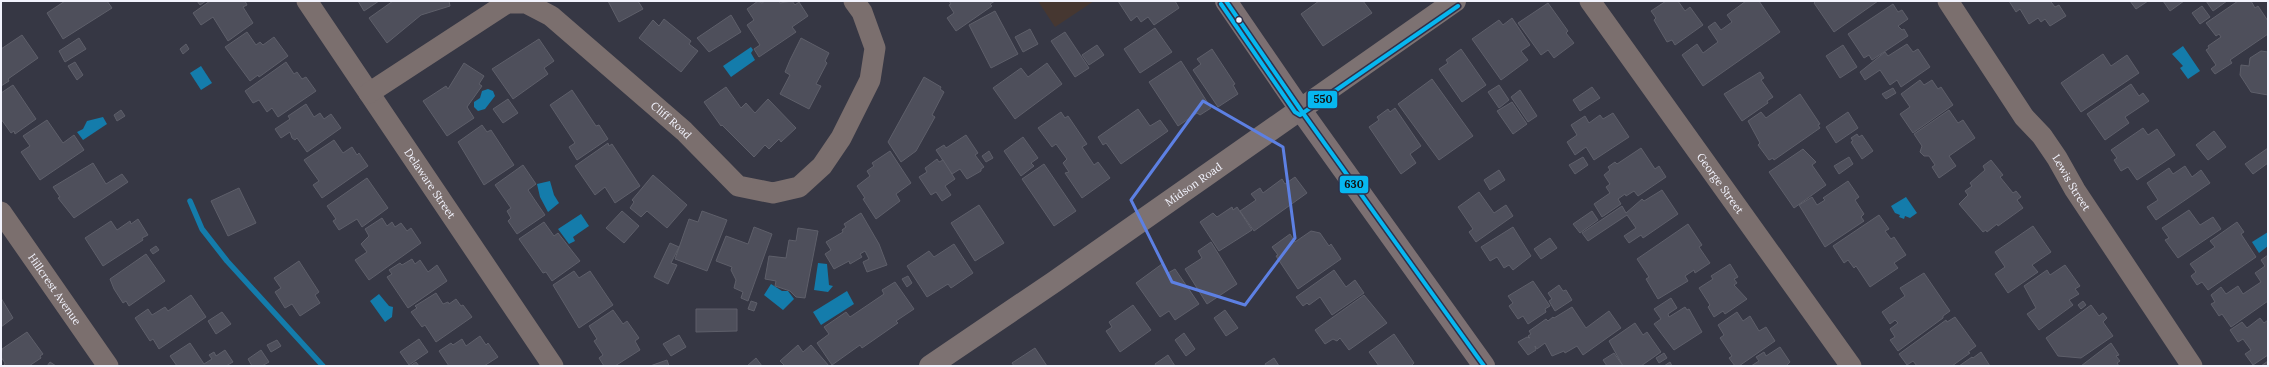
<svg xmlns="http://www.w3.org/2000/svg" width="2269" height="367" font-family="Lora,serif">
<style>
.commercial{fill:#463731}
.water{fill:#147cab}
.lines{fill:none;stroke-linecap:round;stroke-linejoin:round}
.stream{stroke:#147cab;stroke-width:5.5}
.building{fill:#4e4f5b;stroke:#5e5f6a}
.street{stroke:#7b6f6e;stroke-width:21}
.secondary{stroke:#7d7272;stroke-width:22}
.primary{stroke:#7c7072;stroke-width:22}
.bus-1-casing{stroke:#30314a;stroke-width:7}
.bus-2-casing{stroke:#30314a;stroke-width:7}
.bus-1{stroke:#06b7f0;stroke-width:4}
.bus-2{stroke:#06b7f0;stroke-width:4}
.marked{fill:none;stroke:#5d80e3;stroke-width:3;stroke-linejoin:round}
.bus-dot{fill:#f2f3fd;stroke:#30314a;stroke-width:1.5}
.labels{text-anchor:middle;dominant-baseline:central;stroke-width:3;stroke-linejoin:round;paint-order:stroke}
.street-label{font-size:11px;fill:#f2f3fd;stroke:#30314a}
.line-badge{stroke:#30314a;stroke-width:1.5}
.pale-badge-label{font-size:11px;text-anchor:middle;font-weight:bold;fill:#111}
</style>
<rect width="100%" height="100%" fill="#363744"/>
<!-- commercial -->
<polygon class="commercial" points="1038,1 1094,1 1055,27"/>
<!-- water -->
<g class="water">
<polygon points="2183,46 2200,71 2188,79 2180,68 2183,66 2172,54"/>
<polygon points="751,47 753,50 751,53 755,60 731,77 723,66"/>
<polygon points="201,66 212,83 201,90 190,73"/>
<polygon points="488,89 493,91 495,96 485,109 478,111 474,107 474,102 480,98 482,91"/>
<polygon points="103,117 107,124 83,140 77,132 83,129 87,121"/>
<polygon points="550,181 554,195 559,203 548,212 540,197 537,184"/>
<polygon points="1906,197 1917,213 1910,218 1905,216 1904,219 1899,217 1900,215 1895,213 1891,206"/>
<polygon points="581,214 589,226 573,237 575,241 569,244 558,229"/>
<polygon points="2268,232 2268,246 2259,253 2252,242"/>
<polygon points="818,263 827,264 829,285 833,286 828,292 814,290"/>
<polygon points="771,284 782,291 788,291 794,299 783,310 764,295"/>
<polygon points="847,291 854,304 821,325 813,312"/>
<polygon points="379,294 389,306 393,307 392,317 385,322 370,301"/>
</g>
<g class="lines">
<!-- stream -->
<polyline class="stream" points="190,201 202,229 227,261 323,366"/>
</g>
<!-- building -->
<g class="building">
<polygon points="65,1 107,1 112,8 63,39 47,13"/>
<polygon points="197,1 206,1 200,5"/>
<polygon points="210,1 245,1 247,5 243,7 253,23 228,41 213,17 201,25 193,13"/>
<polygon points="358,1 379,1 364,11"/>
<polygon points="393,1 449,1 450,6 421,15 387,43 369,18"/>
<polygon points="608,1 638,1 643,9 619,22"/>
<polygon points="758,1 762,3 765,1 779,1 780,3 792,1 795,5 799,2 808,16 792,27 796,32 759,57 754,49 760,45 747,25 754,20 747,9"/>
<polygon points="949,1 995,1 990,4 992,6 956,31 947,18 954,13 949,5 951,4"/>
<polygon points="1118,1 1175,1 1179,8 1154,25 1148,17 1141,22 1137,16 1131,21"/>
<polygon points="1319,1 1363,1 1372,13 1323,46 1301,14"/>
<polygon points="1666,1 1678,1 1685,11 1690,7 1703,25 1675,45 1672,40 1667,42 1654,20 1656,18 1651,11"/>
<polygon points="1746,1 1759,1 1780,32 1703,86 1682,55 1697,44 1703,53 1718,42 1708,27 1715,22 1721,30 1732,22 1727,15"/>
<polygon points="1816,1 1878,1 1834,32 1814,3"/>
<polygon points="2009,1 2052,1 2051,2 2055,7 2059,5 2066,16 2050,26 2045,19 2041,22 2038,18 2029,24 2020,9 2016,12"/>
<polygon points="2130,1 2148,1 2136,9"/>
<polygon points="2163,1 2184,1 2170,11"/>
<polygon points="2206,1 2227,1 2213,11"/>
<polygon points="2238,1 2251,1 2255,8 2258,6 2268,21 2268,34 2230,60 2232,63 2215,74 2211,69 2216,65 2206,50 2209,48 2208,46 2221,37 2219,34 2216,36 2206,23"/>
<polygon points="1548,3 1568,31 1566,33 1574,43 1554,58 1548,50 1541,55 1518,23"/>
<polygon points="1893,4 1898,12 1902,10 1908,19 1898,26 1902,30 1904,29 1908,36 1872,60 1869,55 1864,58 1848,34"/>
<polygon points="2202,6 2210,17 2200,24 2192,13"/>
<polygon points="995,11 1018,54 991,68 969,25"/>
<polygon points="731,15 741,32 709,52 697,38"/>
<polygon points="1512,18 1530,45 1521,51 1528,60 1501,80 1472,39 1499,20 1503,25"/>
<polygon points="664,19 691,41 689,44 698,51 681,72 639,38 653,20 659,26"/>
<polygon points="1155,28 1172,52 1140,73 1124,49"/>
<polygon points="1030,29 1038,44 1023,52 1015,37"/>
<polygon points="247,32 256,45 260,42 263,45 274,37 288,56 259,77 258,75 250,81 225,47"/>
<polygon points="1065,32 1089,68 1075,77 1051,41"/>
<polygon points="22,35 38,58 8,79 9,81 1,86 1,49"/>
<polygon points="79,38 86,49 65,62 59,51"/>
<polygon points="801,38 829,53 825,61 827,63 816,84 821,86 809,109 780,94 790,75 785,72 790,60"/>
<polygon points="539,39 554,61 544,68 548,74 513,99 492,69"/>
<polygon points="186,44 189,49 183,54 180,49"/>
<polygon points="1907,44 1913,52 1918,49 1930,67 1901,87 1897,80 1890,85 1880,70 1865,80 1860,72 1885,52 1888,56"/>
<polygon points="1097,45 1104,55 1089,65 1082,55"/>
<polygon points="1843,45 1857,67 1840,78 1826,56"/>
<polygon points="1212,49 1235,84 1233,85 1238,94 1218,107 1193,70 1201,64 1197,59"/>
<polygon points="1461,49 1486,85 1462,102 1439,69 1448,63 1446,60"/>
<polygon points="2261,51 2268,52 2268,95 2251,92 2240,75 2241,65 2249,66 2250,58"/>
<polygon points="2103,54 2111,66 2127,55 2139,73 2081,112 2061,83"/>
<polygon points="1181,61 1211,108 1200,115 1197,113 1178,126 1149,82"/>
<polygon points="75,62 83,75 77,80 68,66"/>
<polygon points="286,62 294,74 297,72 302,79 306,77 316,91 278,117 272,108 267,112 259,100 253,103 245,91"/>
<polygon points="464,63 484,76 479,84 482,86 467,107 474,118 447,136 423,101 446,86 448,89"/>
<polygon points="1047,63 1062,84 1015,119 993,88 1021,68 1028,77"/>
<polygon points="1760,72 1764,78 1761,80 1773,97 1767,101 1768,103 1742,121 1724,94"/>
<polygon points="924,77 941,87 940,89 944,92 932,115 935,117 916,151 901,162 888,142"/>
<polygon points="1432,79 1473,136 1439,160 1398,104"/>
<polygon points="1920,80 1924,85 1932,80 1938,89 1941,87 1953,105 1913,133 1900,114 1910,107 1901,94"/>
<polygon points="2131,84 2139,96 2143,93 2149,101 2125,117 2129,123 2105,140 2087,114"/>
<polygon points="13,85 36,119 15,134 14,131 11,133 1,119 1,93"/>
<polygon points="1499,85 1509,100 1499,108 1488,92"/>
<polygon points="726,87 741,108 746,103 755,113 768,99 796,128 781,142 779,139 769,149 765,145 754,157 722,125 721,126 704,102"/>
<polygon points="1592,87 1600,98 1580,111 1573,100"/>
<polygon points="1893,88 1896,93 1886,99 1882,94"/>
<polygon points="572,90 596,126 599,125 608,139 577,160 569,147 575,143 550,105"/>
<polygon points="1520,90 1537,116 1528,122 1511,97"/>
<polygon points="1800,94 1820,124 1818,125 1820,128 1774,160 1773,158 1769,160 1758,145 1760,143 1748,121 1761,112 1766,118"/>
<polygon points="508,99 518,113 503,123 493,109"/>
<polygon points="1512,102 1527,124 1513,134 1497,111"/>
<polygon points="306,104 314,117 320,113 324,119 331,114 341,128 307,152 297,138 295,140 292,138 290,132 281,138 275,129 290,119 288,116"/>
<polygon points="1395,108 1421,146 1410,154 1416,163 1401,174 1369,127 1379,120 1377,117 1388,109 1390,112"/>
<polygon points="1138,109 1150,126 1160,120 1168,131 1121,164 1106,143 1103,145 1098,137"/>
<polygon points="121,110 125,116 117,121 114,115"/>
<polygon points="1949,110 1958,123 1963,120 1975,138 1949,156 1956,166 1939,178 1932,167 1935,165 1929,156 1924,156 1920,152 1922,146 1914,134"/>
<polygon points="1061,112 1065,118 1068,116 1087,144 1082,147 1094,165 1098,162 1110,178 1082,198 1065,173 1069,172 1063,163 1067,159 1056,144 1052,147 1038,128"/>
<polygon points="1848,112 1858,128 1836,143 1826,127"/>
<polygon points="1613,113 1629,137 1594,160 1586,147 1575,155 1567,142 1577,135 1571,125 1585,116 1589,123 1600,115 1603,119"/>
<polygon points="47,120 63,143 74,135 84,150 40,180 21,152 30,146 23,136"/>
<polygon points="482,125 487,132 491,130 514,165 484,185 458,142"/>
<polygon points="2143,128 2148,135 2157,129 2175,155 2137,180 2128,167 2121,171 2114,160 2117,158 2111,150"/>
<polygon points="2214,131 2226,147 2208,160 2196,145"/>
<polygon points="1857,134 1859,137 1862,135 1873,151 1862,159 1851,142 1853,141 1851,138"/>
<polygon points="966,135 978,153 975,155 984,167 981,169 981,171 967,179 960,169 952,174 936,150 944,145 946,148"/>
<polygon points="1023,137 1038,158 1031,163 1034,166 1021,176 1004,151"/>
<polygon points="334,140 343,153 352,147 357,155 359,153 368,166 322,198 313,185 319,181 304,160"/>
<polygon points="608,143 609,146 612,144 640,186 615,203 605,187 595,195 575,166"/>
<polygon points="1641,148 1655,169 1659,166 1666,177 1638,196 1634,191 1626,196 1625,194 1618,199 1621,204 1602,217 1594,204 1610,193 1606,187 1610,184 1604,175 1610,170 1608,167 1615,162 1617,164"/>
<polygon points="2268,148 2268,163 2253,174 2245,164"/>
<polygon points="1803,149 1816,162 1812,165 1826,185 1794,208 1769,172"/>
<polygon points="890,151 911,183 896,194 900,201 876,219 863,199 865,198 857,186 870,176 867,171 874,166 872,163"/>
<polygon points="989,151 993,158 986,162 982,156"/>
<polygon points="1583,157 1588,165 1575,174 1569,165"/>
<polygon points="1849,157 1853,164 1839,174 1834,166"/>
<polygon points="937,159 939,162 943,160 955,179 945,186 951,195 942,201 936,192 931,195 919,177 927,172 925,168"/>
<polygon points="1991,160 2003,175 2000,177 2013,193 2016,191 2021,197 2017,200 2023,208 1998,226 1997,224 1987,232 1986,230 1983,232 1959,204 1968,195 1965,191 1972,186 1970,183 1985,170 1983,166"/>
<polygon points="93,163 106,184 122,174 128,182 74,218 58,198 60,197 53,187"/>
<polygon points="1044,164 1076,211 1054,226 1022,179"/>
<polygon points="523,165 536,184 528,190 545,215 517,234 508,221 511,218 507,211 511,208 495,185"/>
<polygon points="2185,166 2192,177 2201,170 2210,183 2156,220 2147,207 2158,200 2147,183 2169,168 2173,174"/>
<polygon points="1499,170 1505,180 1490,190 1484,180"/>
<polygon points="653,175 687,205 667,228 647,211 641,217 630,208 634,202 632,200"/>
<polygon points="1295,177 1307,193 1254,231 1240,211 1256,200 1251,194 1260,188 1263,193 1282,179 1285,184"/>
<polygon points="367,178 388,208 362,227 357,219 339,230 333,221 336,219 327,206"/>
<polygon points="1848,181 1859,197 1855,200 1864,214 1861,217 1864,221 1825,247 1799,205 1812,197 1817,205 1825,200 1823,198"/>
<polygon points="239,188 256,223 228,236 211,201"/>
<polygon points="1662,190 1678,214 1643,238 1641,235 1629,243 1624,236 1636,228 1627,215 1588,241 1582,233 1622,206 1626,213 1642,199 1644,201"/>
<polygon points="1479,192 1494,213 1506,205 1513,216 1476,242 1469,232 1473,229 1458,207"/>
<polygon points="979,205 1004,243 975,261 951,223"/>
<polygon points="1232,207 1233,210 1237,207 1252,230 1219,251 1200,222 1213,213 1217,217"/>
<polygon points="2189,210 2200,225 2213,217 2221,229 2178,258 2165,240 2169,238 2162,228"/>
<polygon points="622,211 639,226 624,243 606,228"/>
<polygon points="702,211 727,220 707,271 675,259 689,219 698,222"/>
<polygon points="1592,211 1598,220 1580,233 1573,224"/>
<polygon points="861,213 879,244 887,265 867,272 863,262 869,259 865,251 860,254 862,257 850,264 849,261 834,269 825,254 831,250 826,242 843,232 842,230 846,227 844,224"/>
<polygon points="1879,215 1889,229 1885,231 1891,239 1894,237 1906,255 1894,263 1898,268 1870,287 1856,266 1854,268 1848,260 1844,263 1833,246"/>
<polygon points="382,218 387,226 392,222 395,227 401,223 407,231 411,228 421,243 369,280 355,260 367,252 361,244 369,236 365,229"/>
<polygon points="138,219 148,235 142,238 143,240 103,266 85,238 111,221 117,230 130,221 131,224"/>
<polygon points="544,222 554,236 558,233 580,261 552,281 546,272 543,273 519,239"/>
<polygon points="2237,222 2244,232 2241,234 2256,257 2208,290 2202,282 2197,285 2191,276 2196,272 2190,264 2215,247 2210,241"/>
<polygon points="1688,224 1702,245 1699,247 1710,263 1695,273 1694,270 1685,276 1688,281 1658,299 1646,279 1649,277 1637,259"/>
<polygon points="2033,226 2051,252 2032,265 2038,272 2008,293 1995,274 2005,267 1995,252"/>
<polygon points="754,227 772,234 748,301 741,298 743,292 734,288 736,280 731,270 732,267 716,261 726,236 748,244"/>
<polygon points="1513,227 1531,256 1513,270 1509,265 1504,268 1497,257 1490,261 1481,247"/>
<polygon points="798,228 818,231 805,298 796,297 790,291 775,286 776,281 765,279 769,256 786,258 789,240 796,241"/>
<polygon points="1311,231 1320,233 1329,246 1331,244 1341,259 1298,289 1276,256 1278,255 1272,247 1290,234 1295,242"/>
<polygon points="1550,238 1557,248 1541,259 1534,249"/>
<polygon points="1211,242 1237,284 1207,304 1185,269 1202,258 1198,251"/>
<polygon points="670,243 679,247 671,263 677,265 668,284 654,277"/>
<polygon points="954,244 973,273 951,288 948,284 927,297 907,266 929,251 934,257"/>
<polygon points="156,246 159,250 153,254 150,250"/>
<polygon points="146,254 165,281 129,306 126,301 123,303 114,289 110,279"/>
<polygon points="2268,255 2268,301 2231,327 2222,314 2219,316 2211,304 2215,302 2211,295 2221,287 2226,294 2238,286 2243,294 2261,282 2255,273 2265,266 2261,260"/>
<polygon points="412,259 415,264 420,260 428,272 437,265 447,281 408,308 387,277 392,274 389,270 400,263 402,265"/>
<polygon points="299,261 319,292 315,295 320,303 300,316 292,304 285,308 275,292 281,288 274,278"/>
<polygon points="1162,264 1168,273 1175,269 1199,304 1175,320 1169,311 1160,317 1136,283"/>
<polygon points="1730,264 1738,277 1734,279 1737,283 1734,285 1747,299 1725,314 1723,311 1714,317 1708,307 1710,305 1699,288 1713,279 1711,276"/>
<polygon points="2065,265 2080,286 2075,289 2079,294 2069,300 2073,305 2039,330 2027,314 2036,308 2024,286 2047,270 2050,275"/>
<polygon points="1334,270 1346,287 1355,280 1364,293 1332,315 1320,297 1309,305 1307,303 1303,306 1296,297"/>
<polygon points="574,271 579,278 590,271 613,305 579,328 553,285"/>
<polygon points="1924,273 1950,311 1943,316 1943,318 1898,351 1890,340 1895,337 1890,329 1898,323 1895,320 1890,324 1882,312 1905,296 1900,288"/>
<polygon points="908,276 912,283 907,287 902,279"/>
<polygon points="1533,281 1550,306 1545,309 1546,312 1528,324 1523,316 1518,319 1509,306 1513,303 1508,296"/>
<polygon points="895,282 914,309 896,321 898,323 862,348 860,345 832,365 817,343 829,334 824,327 846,312 850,317 884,294 882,290"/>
<polygon points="1559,285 1563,291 1566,290 1572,300 1555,311 1549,301 1552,299 1548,293"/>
<polygon points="436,293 443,304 448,302 449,304 456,299 461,306 463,305 472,317 436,342 425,325 422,327 411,312 417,308 415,306"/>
<polygon points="191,295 206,317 159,349 153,339 150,341 135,318 148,309 152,315 165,307 168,311"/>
<polygon points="1364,295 1387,323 1349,350 1340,338 1337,341 1333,339 1325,344 1315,330"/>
<polygon points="1,298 13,318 1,327"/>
<polygon points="1671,298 1677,308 1668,314 1669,317 1685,307 1687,310 1689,309 1702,332 1674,350 1654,324 1661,319 1654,309"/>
<polygon points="751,301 757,303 754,311 748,309"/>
<polygon points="2083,301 2086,305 2081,309 2078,305"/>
<polygon points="1133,305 1151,330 1120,352 1106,331 1112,327 1109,322"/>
<polygon points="2091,305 2099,316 2103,313 2107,318 2103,322 2113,336 2081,358 2058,356 2046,338"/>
<polygon points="1572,307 1586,328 1609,311 1621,328 1583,355 1577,346 1565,353 1564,351 1552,356 1545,343 1537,349 1535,346 1536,350 1528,355 1518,342 1527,337 1530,338 1528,336 1531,334 1529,331 1546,319 1548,321 1553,317 1554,318"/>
<polygon points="696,309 737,309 737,331 696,332"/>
<polygon points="613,310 623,324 627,321 639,338 635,341 640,350 615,366 604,366 599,358 603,355 594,341 597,339 589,326"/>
<polygon points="1225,310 1238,328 1226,336 1214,318"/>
<polygon points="222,312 231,324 216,334 208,321"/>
<polygon points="1737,312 1743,321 1750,316 1759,331 1766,327 1775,341 1739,366 1735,366 1729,358 1732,356 1720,338 1724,335 1718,325"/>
<polygon points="1955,317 1976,346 1968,352 1970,353 1952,366 1917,366 1913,361 1907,365 1899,354 1946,320 1947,322"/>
<polygon points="2260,318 2264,323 2268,320 2268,355 2253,365 2245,354 2251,350 2243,339 2238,342 2230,330 2242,322 2247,328"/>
<polygon points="1635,323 1643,335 1647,332 1661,352 1641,366 1623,366 1609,341"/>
<polygon points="27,332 43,354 40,356 41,358 29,366 4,366 5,363 1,357 2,349"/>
<polygon points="1184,333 1195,349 1186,356 1175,340"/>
<polygon points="1394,334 1414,363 1411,366 1379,366 1369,352"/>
<polygon points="679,335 686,347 671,356 663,344"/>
<polygon points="480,336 486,345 488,343 498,357 484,366 449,366 439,351 451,343 453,345 462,339 466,346"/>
<polygon points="419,339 428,352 409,365 400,352"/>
<polygon points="277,340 281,346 271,352 267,345"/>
<polygon points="190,343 204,364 212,359 209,355 214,352 216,356 225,350 233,362 226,366 177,366 170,356"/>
<polygon points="2111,343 2119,355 2116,356 2120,361 2117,363 2119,366 2081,366"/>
<polygon points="798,345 803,352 811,345 829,366 785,366 780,361"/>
<polygon points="1780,347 1790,362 1786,366 1751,366 1759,361 1756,357 1764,352 1766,356"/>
<polygon points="1035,348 1047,366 1014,366 1012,363"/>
<polygon points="261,350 269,362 262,366 252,366 248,359"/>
<polygon points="1981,352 1990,366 1959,366 1972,357 1973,358"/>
<polygon points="1614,353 1623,366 1607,366 1603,360"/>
<polygon points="1664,353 1667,358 1659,363 1656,358"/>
<polygon points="1168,355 1175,366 1156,366 1155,364"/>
<polygon points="756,358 762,366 747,366"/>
<polygon points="1274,358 1279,366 1266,366 1265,364"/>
<polygon points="667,360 669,366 650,366"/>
<polygon points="2268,361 2268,366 2261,366"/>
<polygon points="50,362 56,366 47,366"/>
<polygon points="416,362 419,366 410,366"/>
<polygon points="1670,362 1672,366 1664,366"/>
</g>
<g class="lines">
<!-- street -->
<g class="street">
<path id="s1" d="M307,1L553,366"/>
<path id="s2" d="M1590,1L1851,366"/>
<path id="s3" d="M1948,1L2024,117L2042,136L2057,158L2075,190L2192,366"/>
<path id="s4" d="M369,93L507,3H526L551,16L684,131L738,186L773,193L799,187L822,166L841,138L870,80L875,48L862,12L854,1"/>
<path id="s5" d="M1,212L108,366"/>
</g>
<!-- secondary -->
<path class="secondary" id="s6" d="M930,366L1054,282L1455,1"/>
<!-- primary -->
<polyline class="primary" points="1226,1 1300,109 1484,366"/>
<defs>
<polyline id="bus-1" points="1226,1 1300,109 1484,366"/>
<polyline id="bus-2" points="1221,4 1295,112 1300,115 1458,6"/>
</defs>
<!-- bus-1 casing -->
<use href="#bus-1" class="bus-1-casing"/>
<!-- bus-2 casing -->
<use href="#bus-2" class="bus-2-casing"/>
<!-- bus-1 -->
<use href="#bus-1" class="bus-1"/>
<!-- bus-2 -->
<use href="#bus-2" class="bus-2"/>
</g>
<!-- marked area -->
<path class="marked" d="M1203,101L1283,147L1295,238L1245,305L1172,282L1131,200Z"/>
<!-- markers -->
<circle class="bus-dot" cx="1239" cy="20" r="3.5"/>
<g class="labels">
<!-- street labels -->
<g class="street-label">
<text stroke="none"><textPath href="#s4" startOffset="371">Cliff Road</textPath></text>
<text stroke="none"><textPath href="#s3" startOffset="220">Lewis Street</textPath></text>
<text stroke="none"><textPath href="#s1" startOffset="220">Delaware Street</textPath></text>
<text stroke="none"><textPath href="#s2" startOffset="224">George Street</textPath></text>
<text stroke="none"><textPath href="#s6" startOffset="320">Midson Road</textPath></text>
<text stroke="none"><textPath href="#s5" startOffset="94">Hillcrest Avenue</textPath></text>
</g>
</g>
<g class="line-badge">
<rect x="1307" y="90" width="31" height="19" rx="4" fill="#06b7f0"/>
<rect x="1339" y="175" width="30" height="19" rx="4" fill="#06b7f0"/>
</g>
<g class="pale-badge-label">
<text x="1323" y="103">550</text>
<text x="1354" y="188">630</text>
</g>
<!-- border -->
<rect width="2269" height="367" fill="none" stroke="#f2f3fd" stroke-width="4"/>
</svg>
